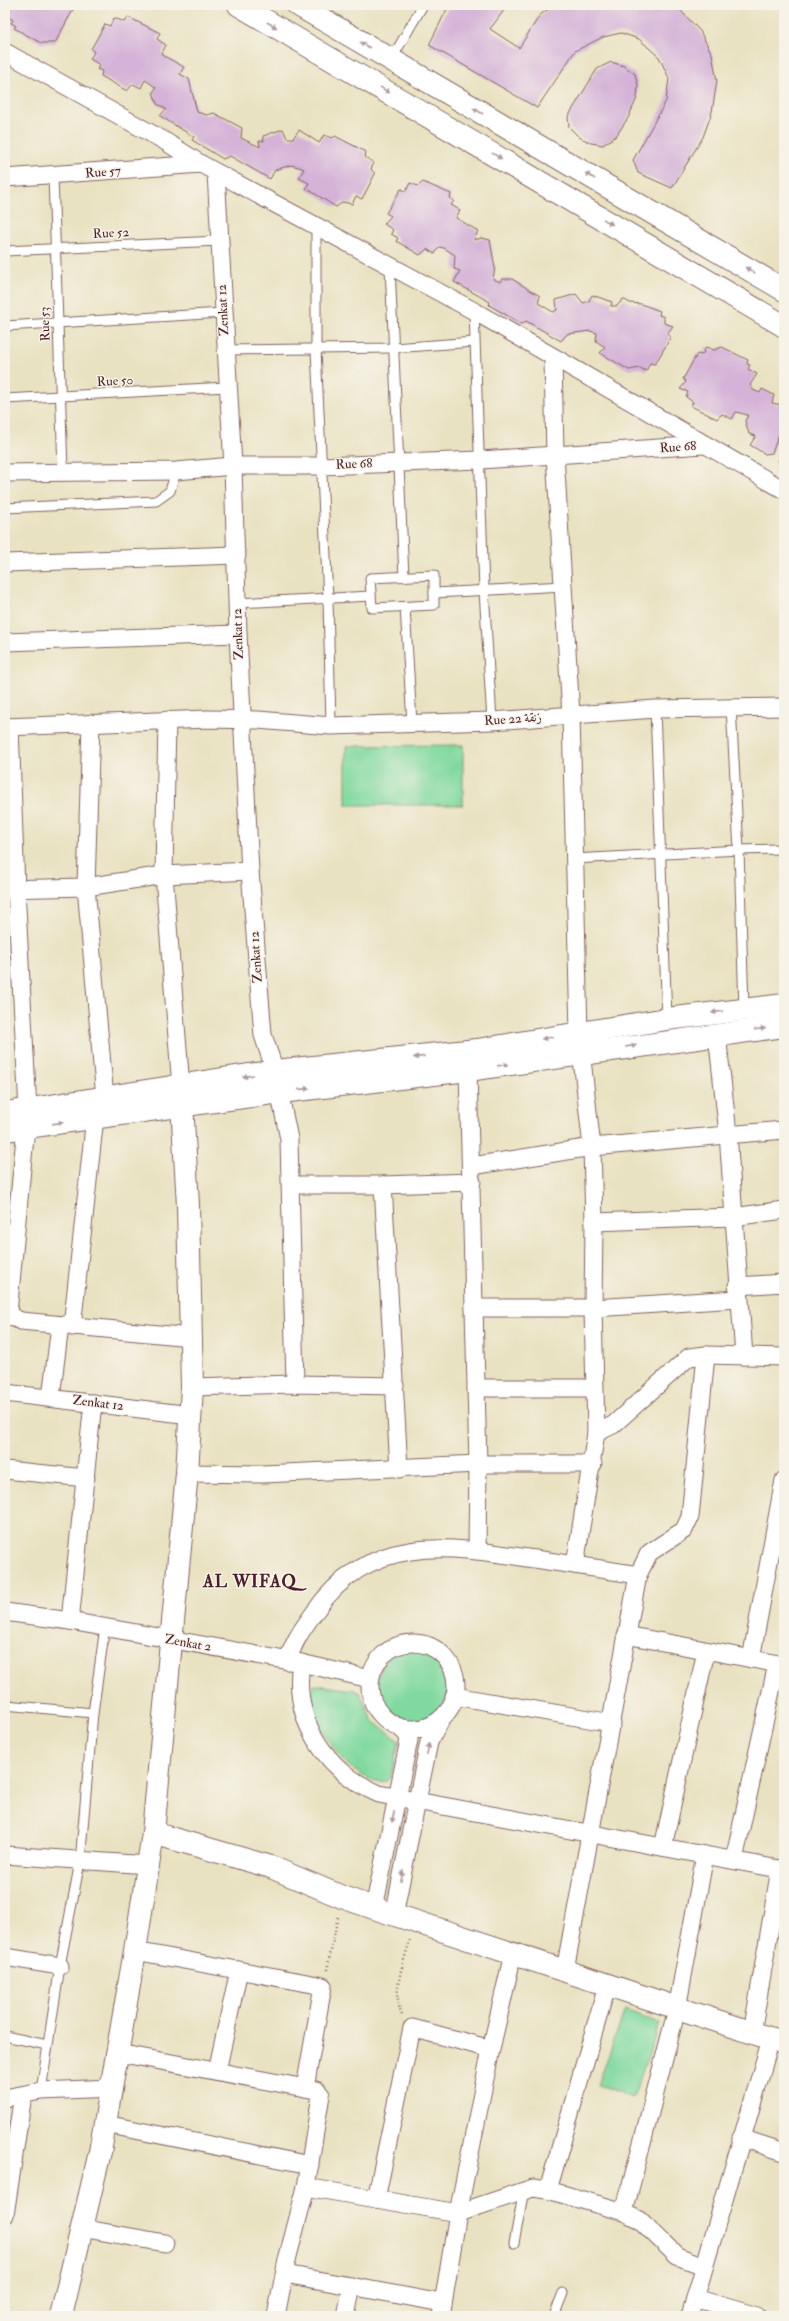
<svg xmlns="http://www.w3.org/2000/svg" width="789" height="2321" font-family="'IM FELL Double Pica',Amiri,serif">
<style>
.green{fill:#80d99f;stroke:#657c65}
.building{fill:#d5b3d8}
.lines{fill:none;stroke-linecap:round;stroke-linejoin:round}
.lane-casing{stroke:#826360;stroke-width:11}
.street-casing{stroke:#826360;stroke-width:19}
.secondary-casing{stroke:#826360;stroke-width:24}
.primary-casing{stroke:#826360;stroke-width:24}
.path{stroke:#826360;stroke-width:2.5;stroke-dasharray:1 3;stroke-linecap:butt}
.lane{stroke:#fff;stroke-width:9}
.street{stroke:#fff;stroke-width:17}
.secondary{stroke:#fff;stroke-width:22}
.primary{stroke:#fff;stroke-width:22}
.oneway{fill:#ae9aa0}
.labels{text-anchor:middle;dominant-baseline:central;stroke-width:3;stroke-linejoin:round;paint-order:stroke}
.street-label{font-size:13px;fill:#4a1f2b;stroke:#f7f3e8}
.district-label{font-size:17px;font-weight:bold;letter-spacing:1px;fill:#4a1f2b;stroke:#f7f3e8}
</style>
<rect width="100%" height="100%" fill="#f7f3e8"/>
<filter id="ink" filterUnits="userSpaceOnUse"><feTurbulence type="fractalNoise" baseFrequency=".025" numOctaves="2"/><feDisplacementMap in="SourceGraphic" scale="8" xChannelSelector="R" yChannelSelector="G"/><feConvolveMatrix kernelMatrix="1 2 1 2 8 2 1 2 1" color-interpolation-filters="sRGB"/></filter>
<filter id="wash" filterUnits="userSpaceOnUse"><feTurbulence type="fractalNoise" baseFrequency=".012" numOctaves="4" result="noise"/><feDisplacementMap in="SourceGraphic" scale="16" xChannelSelector="R" yChannelSelector="G"/><feGaussianBlur stdDeviation="0.9" result="paint"/><feColorMatrix in="noise" values="0 0 0 0 0 0 0 0 0 0 0 0 0 0 0 0 0 1.4 0 .05"/><feComposite in="paint" operator="in"/></filter>
<g filter="url(#wash)">
<rect width="100%" height="100%" fill="#e9e2c2"/>
<!-- green -->
<g class="green">
<polygon points="463,745 463,805 346,805 346,746"/>
<circle cx="413" cy="1685" r="36"/>
<path d="M316,1685L354,1690L360,1693L372,1720L398,1740L399,1742L391,1777L388,1781C351,1788 305,1718 313,1686Z"/>
<polygon points="625,2010 660,2023 633,2097 598,2085"/>
</g>
<g id="blocks">
<!-- building -->
<g class="building">
<polygon points="11,5 74,5 75,6 55,43 41,43 14,28 16,26 11,23 13,20 5,15"/>
<polygon points="449,5 508,5 490,29 519,48 540,15 554,5 672,5 680,10 700,31 712,54 717,81 712,112 703,137 672,188 638,173 633,160 666,101 669,78 659,57 639,39 621,33 603,37 575,51 537,108 429,45"/>
<polygon points="128,17 160,33 157,39 166,45 162,53 164,56 184,67 180,74 189,79 197,112 207,115 214,113 242,128 241,138 260,147 259,141 264,141 263,136 283,129 287,138 293,138 299,130 319,143 324,135 333,138 335,136 366,152 365,157 374,163 371,169 375,174 362,199 356,196 352,204 343,202 336,207 306,188 309,183 299,178 304,169 299,167 291,165 275,170 270,179 230,156 223,159 192,140 194,137 160,116 166,109 157,104 153,92 156,88 150,83 145,80 141,88 133,84 127,91 101,76 102,71 97,69 100,65 90,59 94,52 91,49 105,24 110,26 114,18 125,22"/>
<polygon points="611,62 624,66 635,74 638,85 637,98 628,118 616,136 603,145 591,143 579,137 569,127 568,117 597,69"/>
<polygon points="423,182 451,194 450,198 454,201 451,205 460,210 456,218 478,231 474,240 482,238 490,240 495,268 493,279 500,282 502,279 512,279 540,296 538,303 553,312 557,310 556,300 576,294 583,303 589,301 592,295 612,302 611,306 617,306 623,299 630,303 641,304 660,311 659,315 664,317 664,323 673,326 667,334 671,337 655,364 650,363 646,371 640,368 629,370 600,353 605,347 596,341 597,333 590,331 567,334 561,341 526,321 522,324 489,305 490,302 454,282 460,271 454,269 455,255 444,248 439,247 435,254 427,249 420,255 396,241 398,238 391,234 393,230 384,224 391,216 386,213 401,189 406,191 410,183 418,186"/>
<polygon points="706,347 714,350 722,347 748,360 747,364 750,365 748,369 757,374 750,385 753,390 760,393 762,389 774,395 772,403 782,405 784,431 779,434 772,453 765,454 750,445 756,436 749,434 745,421 748,415 736,412 732,419 722,414 717,419 691,406 693,402 686,397 688,392 680,389 686,382 683,379 697,354 702,355"/>
<polygon points="784,452 784,465 778,461"/>
</g>
</g>
</g>
<g filter="url(#ink)">
<use href="#blocks" fill-opacity="0" stroke="#826360" stroke-width="1"/>
<g class="lines">
<defs>
<g id="lane">
<polyline points="391,60 423,5"/>
<polyline points="53,176 63,471"/>
<polyline points="316,227 316,350 328,599 331,726"/>
<polyline points="5,251 219,241"/>
<polyline points="390,267 404,577"/>
<polyline points="474,311 484,590 492,721"/>
<polyline points="5,326 223,313"/>
<polyline points="225,350 394,348 474,342"/>
<polyline points="5,399 227,387"/>
<polyline points="5,508 156,501 170,491 176,471"/>
<polygon points="434,575 434,605 372,608 370,578"/>
<polyline points="434,593 564,586"/>
<polyline points="237,603 371,596"/>
<polyline points="405,607 412,723"/>
<polyline points="731,707 739,850 744,1009"/>
<polyline points="655,709 667,1019"/>
<polyline points="574,859 739,850 784,849"/>
<polyline points="5,1705 93,1713"/>
<polyline points="5,2036 47,2045"/>
<polyline points="41,2091 60,1966 80,1862 93,1713 105,1627"/>
<polyline points="514,2243 524,2190"/>
<polyline points="554,2316 563,2293"/>
</g>
<g id="street">
<polyline points="5,52 163,140 201,164 474,311 784,490"/>
<polyline points="216,173 233,466 238,634 250,871 263,1035 275,1071 289,1139 295,1384"/>
<polyline points="5,178 201,164"/>
<polyline points="553,359 555,455 571,715 579,1033 592,1147 594,1222 593,1308 596,1433 575,1565"/>
<polyline points="5,473 176,471 233,466 321,466 480,460 703,445"/>
<polyline points="5,563 237,555"/>
<polyline points="5,642 238,634"/>
<polyline points="167,720 164,875 181,1087"/>
<polyline points="91,723 86,887 105,1098"/>
<polyline points="5,727 208,719 258,720 331,726 492,721 655,709 784,707"/>
<polyline points="10,727 16,889 28,1110"/>
<polyline points="5,889 86,887 164,875 250,871"/>
<polyline points="717,1034 728,1134 744,1356"/>
<polyline points="468,1070 478,1464 477,1550"/>
<polyline points="26,1127 8,1313 12,1317 21,1321 191,1337"/>
<polyline points="472,1166 592,1147 784,1130"/>
<polyline points="291,1185 383,1185 472,1182"/>
<polyline points="383,1185 399,1469"/>
<polyline points="594,1222 733,1217 784,1210"/>
<polyline points="737,1286 784,1283"/>
<polyline points="474,1308 593,1308 738,1299"/>
<polyline points="72,1327 95,1117"/>
<polyline points="192,1387 295,1384 395,1386"/>
<polyline points="476,1388 594,1388"/>
<polyline points="5,1393 191,1415"/>
<polyline points="51,1397 60,1326"/>
<polyline points="596,1433 613,1425 689,1357 706,1355 784,1357"/>
<polyline points="5,1470 86,1478"/>
<polyline points="187,1473 263,1474 478,1464 593,1464"/>
<polyline points="5,1612 70,1621 301,1663 370,1679"/>
<polyline points="70,1621 93,1403"/>
<polyline points="626,1635 784,1665"/>
<circle cx="413" cy="1686" r="43"/>
<polyline points="751,1659 784,1480"/>
<path d="M288,1661C293,1642 303,1628 314,1613C368,1534 445,1545 527,1558C564,1563 601,1569 638,1575"/>
<path d="M301,1663C292,1721 326,1771 379,1794L784,1870"/>
<polyline points="454,1696 612,1723"/>
<polyline points="663,1847 706,1651"/>
<polyline points="5,1855 148,1865"/>
<polyline points="734,1860 777,1664"/>
<polyline points="374,1908 409,1740 406,1733 399,1727"/>
<polyline points="394,1915 429,1742 442,1718"/>
<polyline points="135,1951 323,1986 305,2088"/>
<polyline points="5,1957 60,1966"/>
<polyline points="565,1970 638,1575 649,1553 684,1530 690,1517 706,1355"/>
<polyline points="752,2033 780,1869"/>
<polyline points="118,2053 316,2090 321,2095 306,2187 287,2260 276,2316"/>
<polyline points="217,2071 239,1970"/>
<polyline points="5,2098 41,2091 112,2088"/>
<polyline points="105,2124 310,2165"/>
<polyline points="741,2138 784,2152"/>
<polyline points="306,2187 458,2213 533,2188 548,2190 624,2212 640,2220 677,2256 704,2266"/>
<polyline points="548,2190 607,1986"/>
<polyline points="376,2199 412,2028 491,2049"/>
<polyline points="624,2212 677,2009 705,1855"/>
<polyline points="5,2215 23,2095"/>
<polyline points="81,2228 165,2243"/>
<polyline points="285,2274 442,2303"/>
<polyline points="695,2298 757,2316"/>
<polyline points="346,2316 352,2286"/>
<polyline points="441,2316 458,2213 491,2049 513,1954"/>
<polyline points="690,2316 771,2039"/>
</g>
<g id="secondary">
<polyline points="5,1113 275,1071 477,1050 667,1019 784,1005"/>
<polyline points="5,1130 280,1092 468,1070 784,1026"/>
<polyline points="153,1833 271,1867 342,1897 374,1908 784,2043"/>
<polyline points="61,2316 100,2152 135,1951 153,1833 168,1674 187,1473 192,1387 188,1205 181,1087"/>
</g>
<g id="primary">
<polyline points="239,5 784,326"/>
<polyline points="298,5 784,290"/>
</g>
</defs>
<!-- lane casing -->
<use href="#lane" class="lane-casing"/>
<!-- street casing -->
<use href="#street" class="street-casing"/>
<!-- secondary casing -->
<use href="#secondary" class="secondary-casing"/>
<!-- primary casing -->
<use href="#primary" class="primary-casing"/>
<!-- path -->
<g class="path">
<polyline points="327,1970 338,1916"/>
<path d="M402,2015C391,1992 404,1962 410,1940"/>
</g>
<!-- lane -->
<use href="#lane" class="lane"/>
<!-- street -->
<use href="#street" class="street"/>
<!-- secondary -->
<use href="#secondary" class="secondary"/>
<!-- primary -->
<use href="#primary" class="primary"/>
</g>
<!-- one-way arrows -->
<defs><path id="oneway-solid" d="M-6-.8H1V-3.2L6.5 0L1 3.2V.8H-6Z"/></defs>
<g class="oneway">
<use href="#oneway-solid" transform="translate(272 25) rotate(30)"/>
<use href="#oneway-solid" transform="translate(365 45) rotate(-149)"/>
<use href="#oneway-solid" transform="translate(385 90) rotate(31)"/>
<use href="#oneway-solid" transform="translate(478 111) rotate(-150)"/>
<use href="#oneway-solid" transform="translate(497 156) rotate(31)"/>
<use href="#oneway-solid" transform="translate(590 176) rotate(-150)"/>
<use href="#oneway-solid" transform="translate(608 222) rotate(31)"/>
<use href="#oneway-solid" transform="translate(750 270) rotate(-150)"/>
<use href="#oneway-solid" transform="translate(717 1012) rotate(172)"/>
<use href="#oneway-solid" transform="translate(760 1029) rotate(-7)"/>
<use href="#oneway-solid" transform="translate(547 1038) rotate(170)"/>
<use href="#oneway-solid" transform="translate(631 1046) rotate(-9)"/>
<use href="#oneway-solid" transform="translate(419 1057) rotate(173)"/>
<use href="#oneway-solid" transform="translate(503 1065) rotate(-8)"/>
<use href="#oneway-solid" transform="translate(248 1076) rotate(171)"/>
<use href="#oneway-solid" transform="translate(304 1089) rotate(-6)"/>
<use href="#oneway-solid" transform="translate(58 1123) rotate(-8)"/>
<use href="#oneway-solid" transform="translate(428 1749) rotate(-78)"/>
<use href="#oneway-solid" transform="translate(393 1817) rotate(102)"/>
<use href="#oneway-solid" transform="translate(402 1876) rotate(-79)"/>
</g>
</g>
<g class="labels">
<!-- street labels -->
<g class="street-label">
<text transform="translate(103 172) rotate(-5)">Rue 57</text>
<text transform="translate(111 233) rotate(-3)">Rue 52</text>
<text transform="translate(223 310) rotate(-93)">Zenkat 12</text>
<text transform="translate(45 324) rotate(-92)">Rue 53</text>
<text transform="translate(115 381) rotate(-3)">Rue 50</text>
<text transform="translate(678 447) rotate(-4)">Rue 68</text>
<text transform="translate(354 464) rotate(-2)">Rue 68</text>
<text transform="translate(238 634) rotate(-92)">Zenkat 12</text>
<text transform="translate(513 719) rotate(-4)">Rue 22 زنقة</text>
<text transform="translate(256 957) rotate(-94)">Zenkat 12</text>
<text transform="translate(98 1403) rotate(7)">Zenkat 12</text>
<text transform="translate(188 1643) rotate(10)">Zenkat 2</text>
</g>
<!-- district labels -->
<g class="district-label">
<text x="250" y="1581">AL WIFAQ</text>
</g>
</g>
<!-- margin -->
<rect width="789" height="2321" fill="none" stroke="#f7f3e8" stroke-width="20"/>
</svg>
